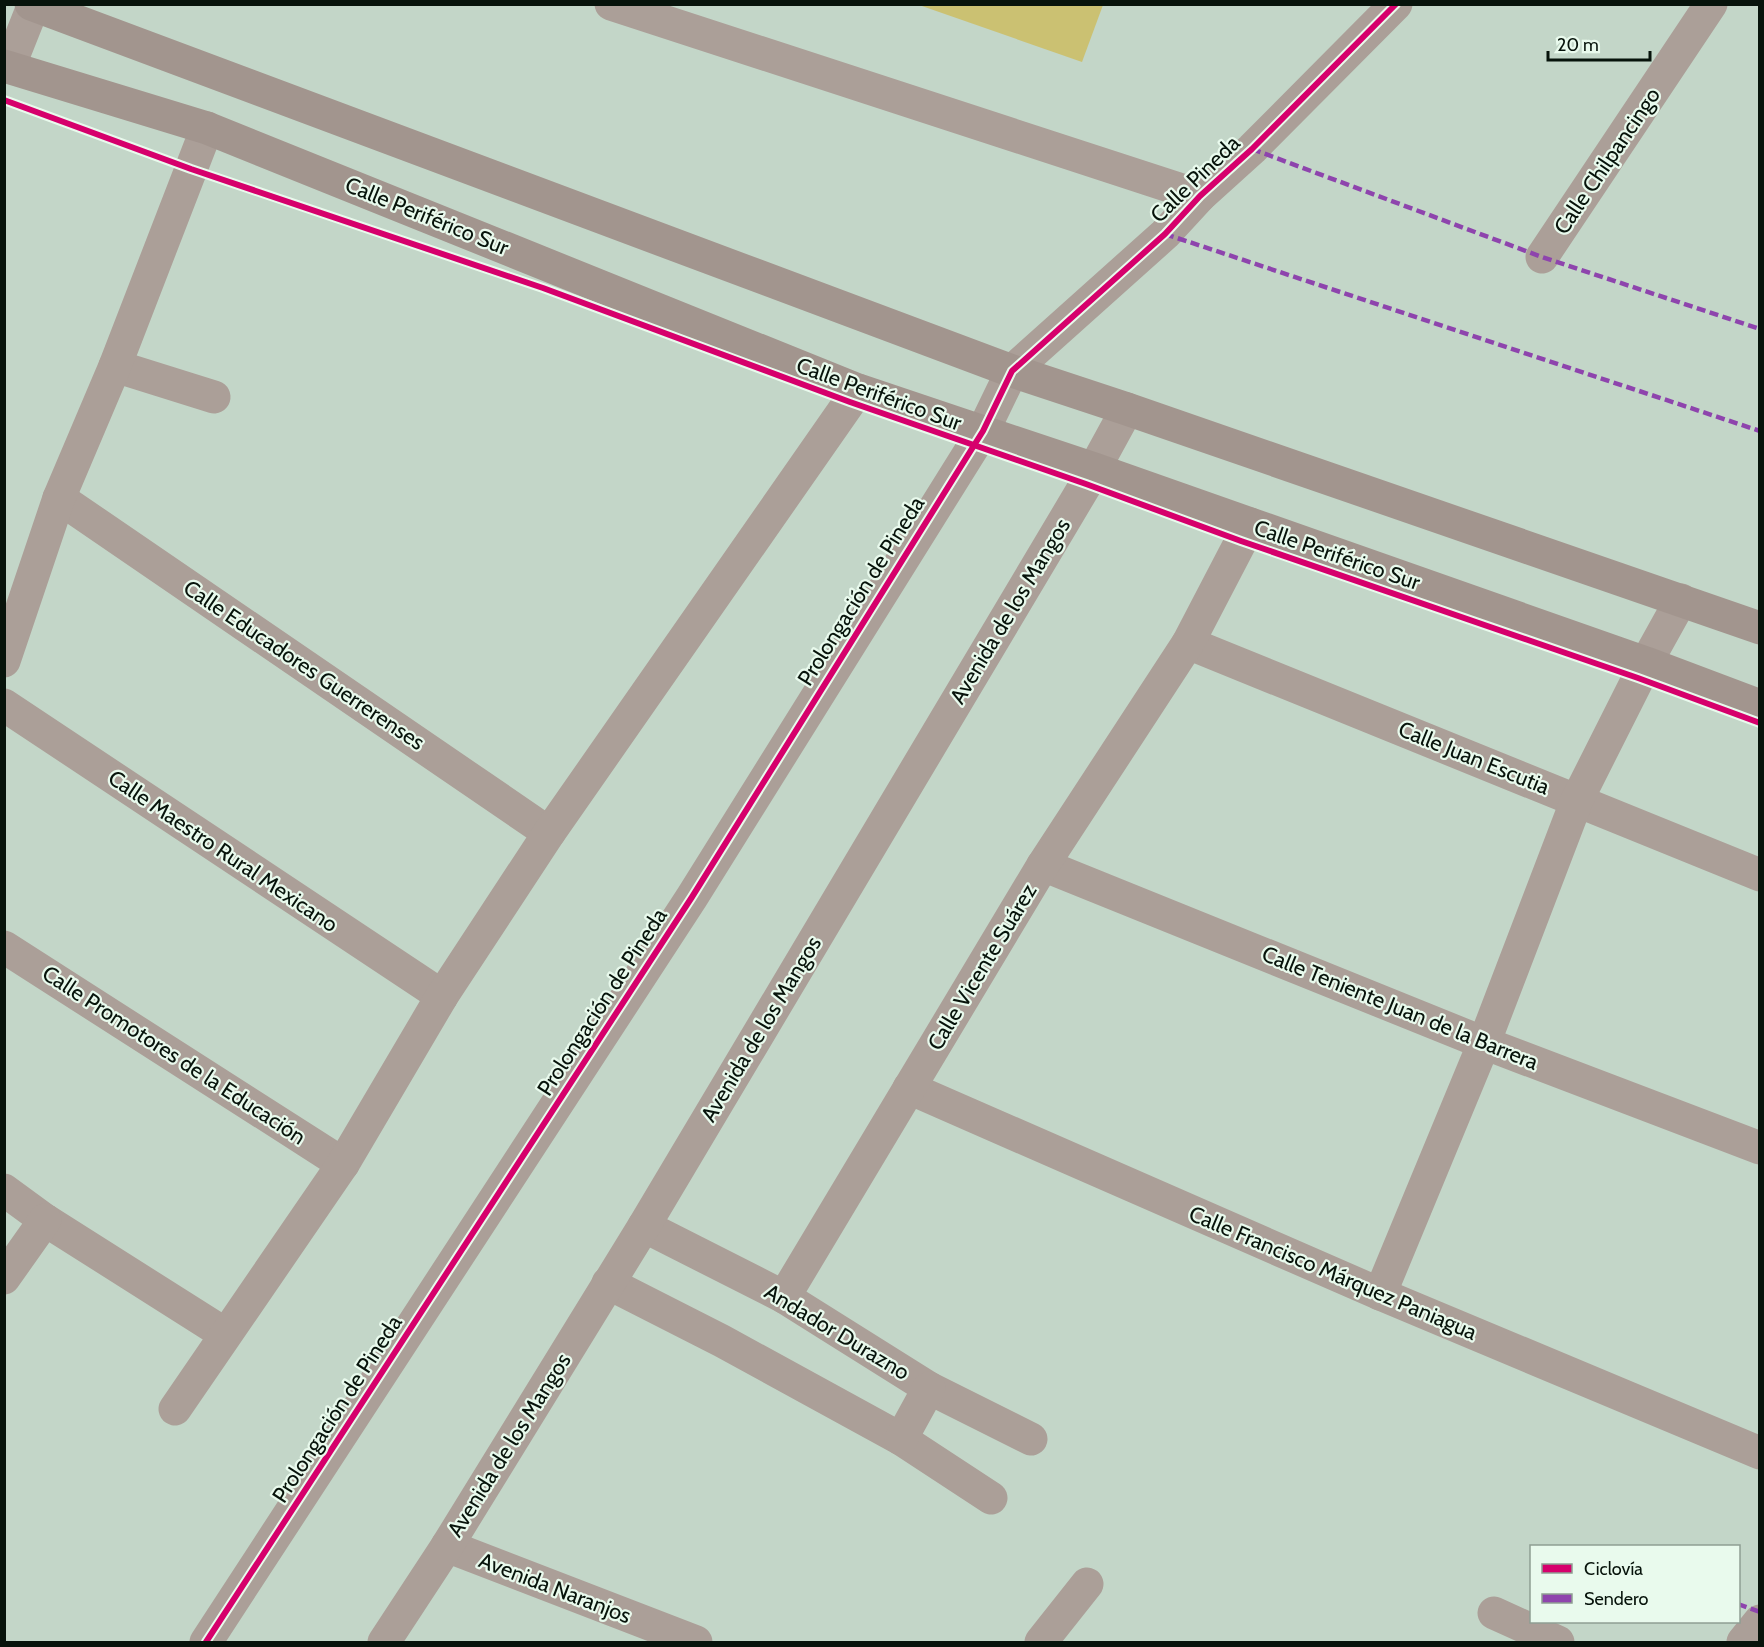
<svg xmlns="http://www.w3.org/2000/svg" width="1764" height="1647" font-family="Cabin,sans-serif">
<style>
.garden{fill:#cbc172}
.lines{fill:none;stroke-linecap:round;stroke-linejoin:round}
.minor{stroke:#ab9f98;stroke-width:33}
.major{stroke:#a2958e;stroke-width:33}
.quiet{stroke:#8e44ad;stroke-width:4.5;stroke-dasharray:9 4.5;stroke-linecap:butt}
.cycleway-casing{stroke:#e9faed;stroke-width:10}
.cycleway{stroke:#d6006c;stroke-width:6}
.labels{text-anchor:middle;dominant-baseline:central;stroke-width:4.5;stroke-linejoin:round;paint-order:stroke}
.street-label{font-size:22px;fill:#07130b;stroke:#e9faed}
</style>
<rect width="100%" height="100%" fill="#c3d6c8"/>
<!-- garden -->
<polygon class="garden" points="919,5 1103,5 1082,62"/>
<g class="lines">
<!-- minor -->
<g class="minor">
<polyline points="611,4 1200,196"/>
<polyline points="9,67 34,4"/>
<polyline points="1542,257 1711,4"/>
<polyline points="115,366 214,397"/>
<polyline points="59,498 549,833"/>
<polyline points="1188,643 1760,875"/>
<polyline points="4,661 59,498 115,366 207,128"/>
<polyline points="4,705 442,996"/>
<polyline points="1043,865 1484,1043 1760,1148"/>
<polyline points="4,947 343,1164"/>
<polyline points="909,1088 1380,1294 1760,1453"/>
<polyline points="4,1190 45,1220 225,1334"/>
<polyline points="644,1226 784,1297 929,1388 1031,1439"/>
<polyline points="4,1278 45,1220"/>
<polyline points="608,1283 722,1341 901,1439 991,1498"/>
<polyline points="1380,1294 1484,1043 1577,800 1646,663 1681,600"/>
<polyline points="784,1297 1043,865 1188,643 1250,524"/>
<polyline points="175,1409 343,1164 442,996 549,833 858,390"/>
<polyline points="901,1439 929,1388"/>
<polyline points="447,1546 696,1642"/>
<polyline points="1494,1613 1558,1642"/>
<polyline points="206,1642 692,897 983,431 1012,371 1165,234 1200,196 1252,149 1396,4"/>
<polyline points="384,1642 447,1546 644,1226 1086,484 1127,409"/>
<polyline points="1041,1642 1087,1584"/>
<polyline points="1743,1642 1760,1621"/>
</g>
<!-- major -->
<g class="major">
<polyline points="31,4 1012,371 1127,409 1760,628"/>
<polyline points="4,66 207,128 858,390 1094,469 1646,663 1760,706"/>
</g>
<!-- quiet -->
<g class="quiet">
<polyline points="1252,149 1542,257 1760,329"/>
<polyline points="1165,234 1760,431"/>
<polyline points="1738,1604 1760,1612"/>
</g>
<defs>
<g id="cycleway">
<polyline points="4,100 191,169 543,288 850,402 1086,484 1241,541 1638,678 1760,723"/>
<polyline points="206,1642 692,897 983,431 1012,371 1165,234 1200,196 1252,149 1396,4"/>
</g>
</defs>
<!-- cycleway casing -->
<use href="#cycleway" class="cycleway-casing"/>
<!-- cycleway -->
<use href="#cycleway" class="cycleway"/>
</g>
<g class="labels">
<!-- street labels -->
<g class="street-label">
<text transform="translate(1607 161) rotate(-56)">Calle Chilpancingo</text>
<text transform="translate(1195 179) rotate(-44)">Calle Pineda</text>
<text transform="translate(427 216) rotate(22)">Calle Periférico Sur</text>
<text transform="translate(879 394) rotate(20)">Calle Periférico Sur</text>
<text transform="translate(1337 555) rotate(19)">Calle Periférico Sur</text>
<text transform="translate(861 591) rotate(-58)">Prolongación de Pineda</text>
<text transform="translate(1010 611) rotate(-59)">Avenida de los Mangos</text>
<text transform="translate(304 665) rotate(34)">Calle Educadores Guerrerenses</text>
<text transform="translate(1474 758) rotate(22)">Calle Juan Escutia</text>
<text transform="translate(223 851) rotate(34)">Calle Maestro Rural Mexicano</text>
<text transform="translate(982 967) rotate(-59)">Calle Vicente Suárez</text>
<text transform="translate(602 1002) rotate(-57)">Prolongación de Pineda</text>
<text transform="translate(1400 1008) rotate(22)">Calle Teniente Juan de la Barrera</text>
<text transform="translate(761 1029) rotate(-59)">Avenida de los Mangos</text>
<text transform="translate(174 1055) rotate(33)">Calle Promotores de la Educación</text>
<text transform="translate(1333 1273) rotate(23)">Calle Francisco Márquez Paniagua</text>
<text transform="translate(837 1332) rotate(31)">Andador Durazno</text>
<text transform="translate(337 1409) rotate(-57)">Prolongación de Pineda</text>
<text transform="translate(509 1445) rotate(-58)">Avenida de los Mangos</text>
<text transform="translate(555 1588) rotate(21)">Avenida Naranjos</text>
</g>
</g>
<!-- border -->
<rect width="1764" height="1647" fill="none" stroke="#07130b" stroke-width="12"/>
<!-- legend -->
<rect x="1530" y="1545" width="210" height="78" fill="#e9faed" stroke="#8f9e93" stroke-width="1.5"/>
<rect x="1542" y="1564" width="30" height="9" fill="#d6006c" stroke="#8f9e93" stroke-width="1.5"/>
<text x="1584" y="1575" font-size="18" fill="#07130b">Ciclovía</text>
<rect x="1542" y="1594" width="30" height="9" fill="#8e44ad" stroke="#8f9e93" stroke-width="1.5"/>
<text x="1584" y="1605" font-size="18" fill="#07130b">Sendero</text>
<!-- scale -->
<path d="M1548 51v9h102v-9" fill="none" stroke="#07130b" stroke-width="3"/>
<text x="1557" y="51" font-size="18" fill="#07130b" stroke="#e9faed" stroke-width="4.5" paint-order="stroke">20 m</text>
</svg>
